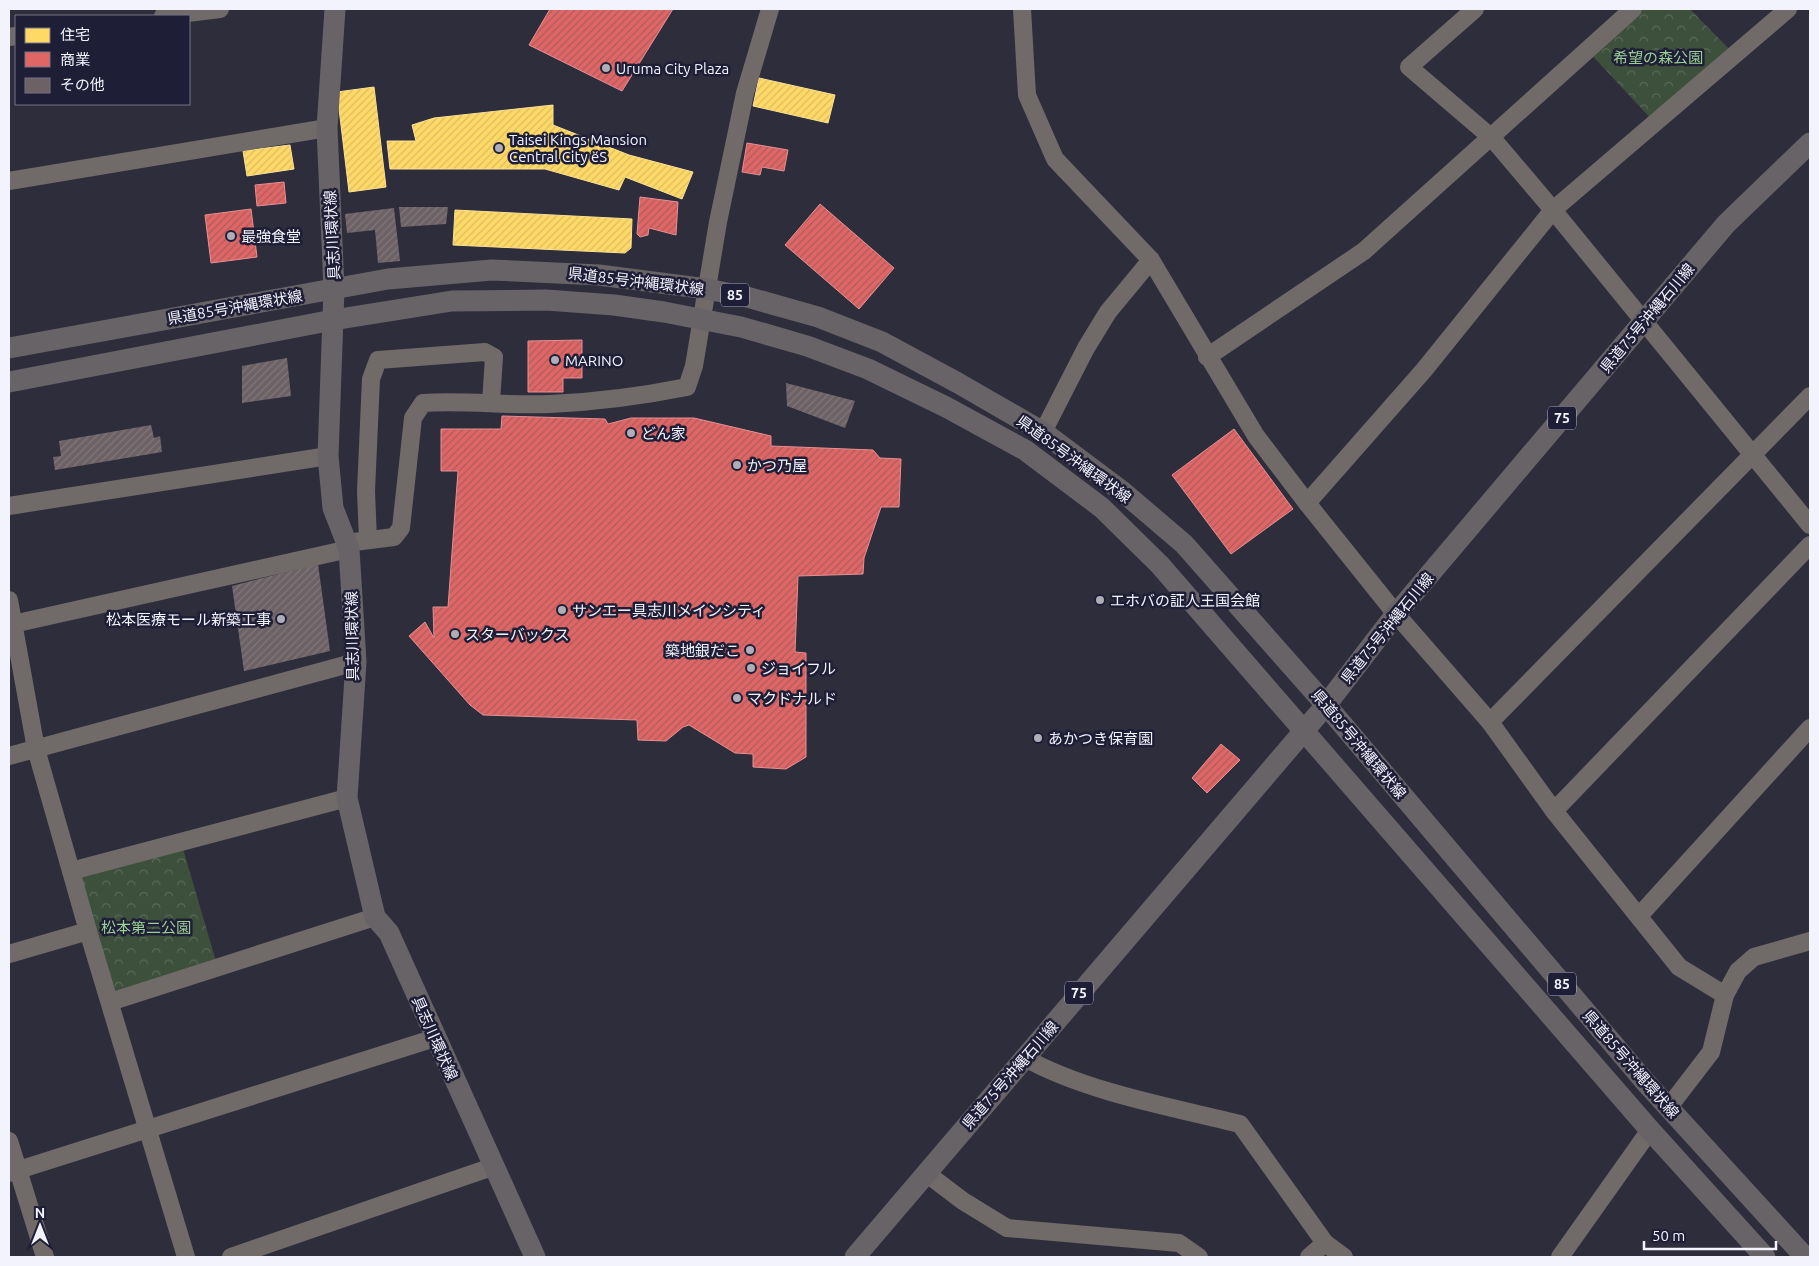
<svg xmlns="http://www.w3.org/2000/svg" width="1819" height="1266" font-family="Ubuntu,'Noto Sans JP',sans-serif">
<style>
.park{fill:url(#park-crowns)}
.homes{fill:url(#homes-hatch);stroke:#fbe193}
.shops{fill:url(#shops-hatch);stroke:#e69093}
.building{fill:url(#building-hatch)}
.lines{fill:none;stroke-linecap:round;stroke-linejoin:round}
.minor{stroke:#706b68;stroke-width:18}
.major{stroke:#686366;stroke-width:21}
.poi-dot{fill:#aeaeb9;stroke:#1f1e37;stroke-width:2}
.labels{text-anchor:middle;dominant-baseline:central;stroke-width:5;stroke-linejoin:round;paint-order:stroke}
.shield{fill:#1f1e37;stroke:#b3b3c2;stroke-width:1}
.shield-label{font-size:14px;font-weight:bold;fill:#f3f3fd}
.park-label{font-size:15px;fill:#9ccf93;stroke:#1f1e37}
.poi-label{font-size:15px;fill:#f3f3fd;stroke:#1f1e37;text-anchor:start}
.street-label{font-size:15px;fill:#f3f3fd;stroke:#1f1e37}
</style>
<defs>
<pattern id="park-crowns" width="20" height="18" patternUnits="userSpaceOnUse" patternTransform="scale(1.25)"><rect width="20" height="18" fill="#3d503c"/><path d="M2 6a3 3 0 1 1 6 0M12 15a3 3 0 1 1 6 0" fill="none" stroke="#5a6a59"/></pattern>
<pattern id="homes-hatch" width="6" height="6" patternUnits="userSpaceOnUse" patternTransform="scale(1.25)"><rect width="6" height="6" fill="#ffd966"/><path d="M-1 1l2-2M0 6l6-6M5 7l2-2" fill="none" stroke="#dbbc61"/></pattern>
<pattern id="shops-hatch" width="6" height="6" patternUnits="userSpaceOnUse" patternTransform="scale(1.25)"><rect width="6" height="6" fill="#e06666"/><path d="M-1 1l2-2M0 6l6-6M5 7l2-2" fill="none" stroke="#ab5c5d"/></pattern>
<pattern id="building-hatch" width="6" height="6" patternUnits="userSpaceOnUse" patternTransform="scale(1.25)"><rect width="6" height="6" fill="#6c6165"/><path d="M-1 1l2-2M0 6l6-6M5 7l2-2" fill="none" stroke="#81787c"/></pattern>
</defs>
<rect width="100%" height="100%" fill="#2e2d3c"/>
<!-- park -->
<g class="park">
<polygon points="1633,9 1690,9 1734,54 1654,122 1587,50"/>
<polygon points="181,842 218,968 110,1002 71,871"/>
</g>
<!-- homes -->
<g class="homes">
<polygon points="759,78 835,95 828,123 753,106"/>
<polygon points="374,87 386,187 349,192 337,92"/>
<polygon points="553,105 553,125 629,155 693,172 682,199 625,177 619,190 545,169 390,169 387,141 416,141 412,125 434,118"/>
<polygon points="290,145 294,169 247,176 243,151"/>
<polygon points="455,210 632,219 631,248 625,253 453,245"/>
</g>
<!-- shops -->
<g class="shops">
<polygon points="550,9 673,9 622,91 529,45"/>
<polygon points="747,143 788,150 784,171 762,167 760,175 742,172"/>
<polygon points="284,182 286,203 257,206 255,185"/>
<polygon points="640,197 678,202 676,235 649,228 648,235 640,237 637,234"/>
<polygon points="820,204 894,268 859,309 785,245"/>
<polygon points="251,209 257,257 211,263 205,215"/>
<polygon points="582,340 582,378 563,378 563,392 528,392 528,341"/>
<polygon points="502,416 605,419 608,424 631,418 694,418 771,436 771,446 873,450 880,458 901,459 899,507 881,507 864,558 863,574 798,576 795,652 806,653 806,757 786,769 753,767 753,754 735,753 689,725 683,727 666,741 638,740 637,720 483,715 470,705 409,636 425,622 434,638 433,607 448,607 458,471 441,471 441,429 501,429"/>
<polygon points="1234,429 1293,509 1231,554 1172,475"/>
<polygon points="1221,744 1240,760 1207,793 1192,778"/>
</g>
<!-- building -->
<g class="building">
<polygon points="399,207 448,207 446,224 401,227"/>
<polygon points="394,208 400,261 378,263 375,230 347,233 345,214"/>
<polygon points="287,358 291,396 242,403 242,366"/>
<polygon points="786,383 855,401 845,428 787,406"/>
<polygon points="151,425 154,438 160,436 162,452 55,470 53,457 61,456 59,441"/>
<polygon points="318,564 330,651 244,671 232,586"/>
</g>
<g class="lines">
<!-- minor -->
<g class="minor">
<polyline points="1022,9 1027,95 1055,159 1151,260 1256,436 1307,503 1396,614 1490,722 1554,811 1679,967 1725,995"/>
<polyline points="1475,9 1409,67 1492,138 1553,210 1810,525"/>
<polyline points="163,16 220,9"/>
<polyline points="9,37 16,36"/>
<polyline points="9,181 327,128"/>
<polyline points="1207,357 1364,251 1633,9"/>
<polyline points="1043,432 1086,348 1108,312 1151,260"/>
<polyline points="1307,503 1424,370 1553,210 1788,9"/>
<polyline points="9,506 328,456"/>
<polyline points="368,540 366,491 371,379 378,360 485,352 494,357 491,402"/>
<path d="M346,543L394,537L401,528L413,418L423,403C465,400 507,406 550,404C596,402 642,396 687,387L694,366L718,222L745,93L770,9"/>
<polyline points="9,600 36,749 71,871 347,798"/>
<polyline points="13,624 349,549"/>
<polyline points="1490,722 1810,396"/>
<polyline points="9,756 356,662"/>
<polyline points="1554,811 1810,545"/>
<polyline points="1639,916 1810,728"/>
<polyline points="88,931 186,1257"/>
<polyline points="9,954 88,931 71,871"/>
<polyline points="110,1002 375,917"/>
<path d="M1025,1058C1086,1092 1171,1107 1240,1124L1325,1243L1344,1257"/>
<polyline points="1668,1108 1711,1052 1725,995 1738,971 1754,957 1810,941"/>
<polyline points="9,1141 45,1257"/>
<polyline points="9,1173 435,1038"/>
<polyline points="926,1173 963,1201 1007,1228 1179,1243 1199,1257"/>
<polyline points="231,1257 492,1167"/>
<polyline points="1309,1257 1325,1243"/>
<polyline points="1560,1257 1650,1130"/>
</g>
<!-- major -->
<g class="major">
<polyline points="335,9 327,128 334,289 328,456 333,508 349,549 356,662 347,798 375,917 389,933 535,1257"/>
<polyline points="9,348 388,279 492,270 599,275 707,289 747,297 818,317 882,342 958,383 1043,432 1123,492 1184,544 1326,705 1647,1084 1805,1257"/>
<polyline points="9,382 333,320 452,301 546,300 614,305 664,312 741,327 807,346 868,369 946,407 1025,450 1102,508 1160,565 1650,1130 1765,1257"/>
<polyline points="855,1257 1326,705 1396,614 1726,224 1810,143"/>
</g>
</g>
<!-- markers -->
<g class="poi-dot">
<circle cx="606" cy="68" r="5"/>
<circle cx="499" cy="148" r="5"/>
<circle cx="231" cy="236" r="5"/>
<circle cx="555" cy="360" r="5"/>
<circle cx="631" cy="433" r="5"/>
<circle cx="737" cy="465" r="5"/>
<circle cx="1100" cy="600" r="5"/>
<circle cx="562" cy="610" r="5"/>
<circle cx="281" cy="619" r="5"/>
<circle cx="455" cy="634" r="5"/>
<circle cx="750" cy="650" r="5"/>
<circle cx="751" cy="668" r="5"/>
<circle cx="737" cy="698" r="5"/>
<circle cx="1038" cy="738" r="5"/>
</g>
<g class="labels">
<!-- shield labels -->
<g class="shield">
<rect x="721" y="283.5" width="28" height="23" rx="4"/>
<rect x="1548" y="406.5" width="28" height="23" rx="4"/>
<rect x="1548" y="972.5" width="28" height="23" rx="4"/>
<rect x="1065" y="981.5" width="28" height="23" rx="4"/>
</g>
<g class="shield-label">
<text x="735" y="295">85</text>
<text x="1562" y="418">75</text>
<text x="1562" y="984">85</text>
<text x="1079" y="993">75</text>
</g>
<!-- park labels -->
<g class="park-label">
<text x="1658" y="57">希望の森公園</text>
<text x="146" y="927">松本第二公園</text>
</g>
<!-- poi labels -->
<g class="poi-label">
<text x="616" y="68">Uruma City Plaza</text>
<text x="509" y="139">Taisei Kings Mansion<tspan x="509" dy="17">Central City ëS</tspan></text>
<text x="241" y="236">最強食堂</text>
<text x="565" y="360">MARINO</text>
<text x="641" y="433">どん家</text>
<text x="747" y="465">かつ乃屋</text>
<text x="1110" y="600">エホバの証人王国会館</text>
<text x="572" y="610">サンエー具志川メインシティ</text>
<text x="271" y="619" text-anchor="end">松本医療モール新築工事</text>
<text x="465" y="634">スターバックス</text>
<text x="740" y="650" text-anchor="end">築地銀だこ</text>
<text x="761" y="668">ジョイフル</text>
<text x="747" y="698">マクドナルド</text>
<text x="1048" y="738">あかつき保育園</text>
</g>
<!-- street labels -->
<g class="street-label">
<text transform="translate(332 235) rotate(-93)">具志川環状線</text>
<text transform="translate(636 281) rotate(7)">県道85号沖縄環状線</text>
<text transform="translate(235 307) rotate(-10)">県道85号沖縄環状線</text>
<text transform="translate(1647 318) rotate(-50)">県道75号沖縄石川線</text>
<text transform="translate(1074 459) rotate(36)">県道85号沖縄環状線</text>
<text transform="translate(1387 628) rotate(-51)">県道75号沖縄石川線</text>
<text transform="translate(352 636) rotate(-91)">具志川環状線</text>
<text transform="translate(1359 744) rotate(50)">県道85号沖縄環状線</text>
<text transform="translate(435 1038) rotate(66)">具志川環状線</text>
<text transform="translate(1631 1064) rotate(49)">県道85号沖縄環状線</text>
<text transform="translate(1010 1075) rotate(-49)">県道75号沖縄石川線</text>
</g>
</g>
<!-- border -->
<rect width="1819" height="1266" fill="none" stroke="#f3f3fd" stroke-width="20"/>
<!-- legend -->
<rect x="15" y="15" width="175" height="90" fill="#1f1e37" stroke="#747386"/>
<rect x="25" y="28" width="25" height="15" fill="#ffd966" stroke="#747386"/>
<text x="60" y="40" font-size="15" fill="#f3f3fd">住宅</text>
<rect x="25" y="52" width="25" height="15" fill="#e06666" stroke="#747386"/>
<text x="60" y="65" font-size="15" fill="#f3f3fd">商業</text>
<rect x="25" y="78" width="25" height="15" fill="#6c6165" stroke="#747386"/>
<text x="60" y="90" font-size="15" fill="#f3f3fd">その他</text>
<!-- north arrow -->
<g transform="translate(40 1226)" stroke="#1f1e37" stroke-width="4" paint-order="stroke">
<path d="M0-4L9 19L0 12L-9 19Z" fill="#f3f3fd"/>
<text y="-8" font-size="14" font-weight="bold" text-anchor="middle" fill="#f3f3fd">N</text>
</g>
<!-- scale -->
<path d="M1644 1241v8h132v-8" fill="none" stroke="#f3f3fd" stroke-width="2.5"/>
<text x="1652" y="1241" font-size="15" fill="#f3f3fd" stroke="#1f1e37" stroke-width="4" paint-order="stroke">50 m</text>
</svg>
